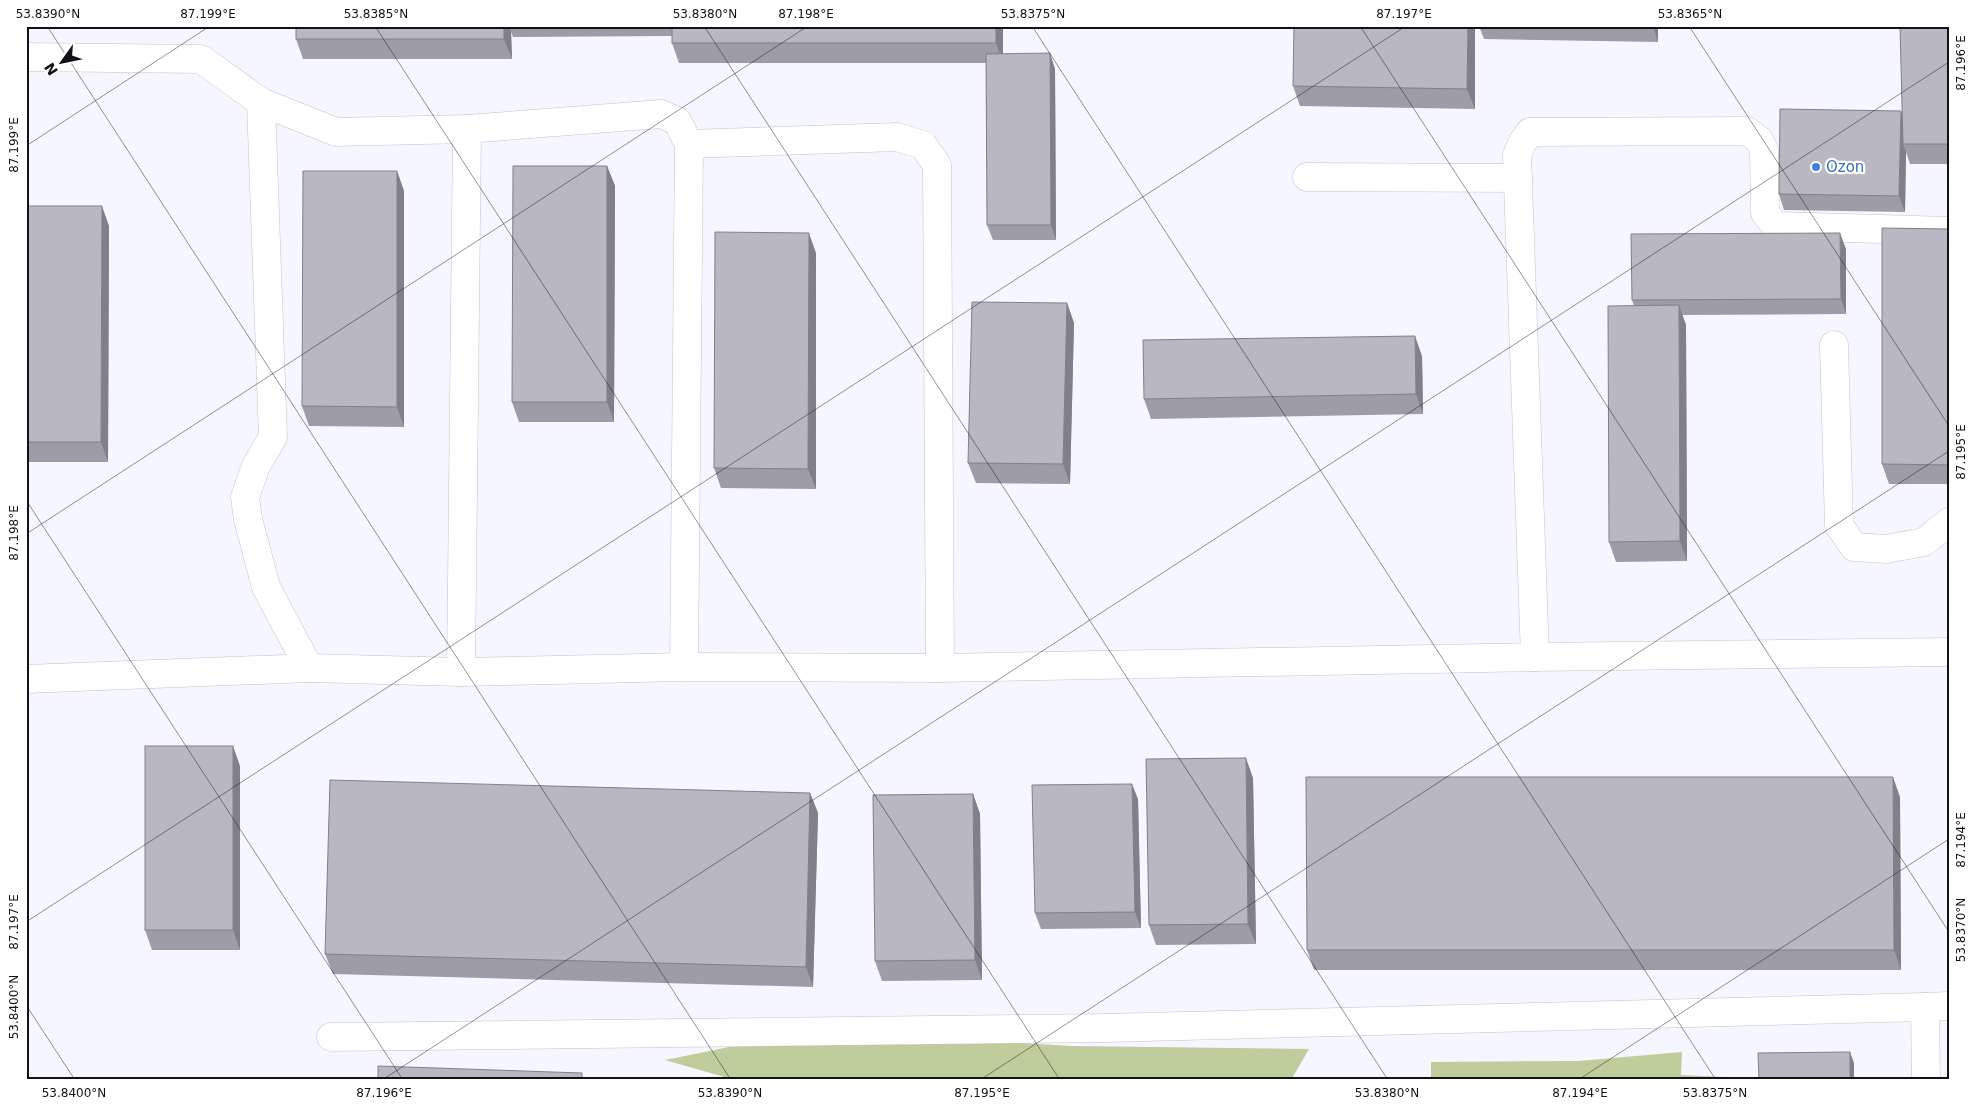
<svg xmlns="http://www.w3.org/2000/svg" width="1975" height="1106" font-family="'DejaVu Sans',sans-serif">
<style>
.green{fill:#bfcc9c}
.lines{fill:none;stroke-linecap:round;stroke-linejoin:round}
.minor-casing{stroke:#c2c2ce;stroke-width:29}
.minor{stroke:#fff;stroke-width:28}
.wall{fill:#9e9da7}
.shaded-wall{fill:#818088}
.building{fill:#b8b7c2;stroke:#818088}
.ticks{fill:none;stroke:#111215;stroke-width:1;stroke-opacity:0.45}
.shop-dot{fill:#3f7fe0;stroke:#fff;stroke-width:2}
.labels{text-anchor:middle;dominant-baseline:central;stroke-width:4.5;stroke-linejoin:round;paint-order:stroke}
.shop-label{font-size:15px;fill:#366cbe;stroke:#fff;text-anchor:start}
.neatline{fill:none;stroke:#111215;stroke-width:2}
.ticks-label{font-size:12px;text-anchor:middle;fill:#111215}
</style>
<rect width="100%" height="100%" fill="#f5f6ff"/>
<!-- green -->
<g class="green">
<polygon points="924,1029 986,1041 1072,1046 1309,1049 1291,1080 735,1080 665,1060 739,1045 819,1036 867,1045"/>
<polygon points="1682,1052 1681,1075 1724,1077 1724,1080 1431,1080 1431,1062 1578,1061"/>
</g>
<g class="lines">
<defs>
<g id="minor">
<polyline points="26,57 201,59 261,102 336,132 467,129 661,114 677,121 689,144 897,137 923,145 937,165 940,668"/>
<polyline points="261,102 273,437 256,466 245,497 248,519 266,587 309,668"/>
<polyline points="1307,177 1518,178"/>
<polyline points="1834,345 1839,525 1854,547 1886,549 1924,542 1949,522"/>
<polyline points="1535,657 1517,155 1522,143 1530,132 1747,131 1759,140 1764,150 1765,213 1776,226 1949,231"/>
<polyline points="684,667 689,144"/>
<polyline points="461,672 467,129"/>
<polyline points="26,679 309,668 461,672 684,667 940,668 1535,657 1949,652"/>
<polyline points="1925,1007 1949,1006"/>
<polyline points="331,1037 1106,1028 1925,1007 1926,1080"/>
</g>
</defs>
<!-- minor casing -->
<use href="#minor" class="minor-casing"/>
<!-- minor -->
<use href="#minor" class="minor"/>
</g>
<!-- wall -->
<g class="wall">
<polygon points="296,26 1003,26 1003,54 1055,69 1056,240 993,240 987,225 986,63 679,63 672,43 672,36 513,37 511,32 512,59 303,59 296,39"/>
<polygon points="1294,26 1475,26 1475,109 1300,106 1293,86"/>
<polygon points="1479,26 1658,26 1658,42 1484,39"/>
<polygon points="1949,26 1949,164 1910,164 1906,152 1905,212 1784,210 1779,194 1902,116"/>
<polygon points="607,166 615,186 614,422 519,422 512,402"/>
<polygon points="397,171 404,191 404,427 309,426 302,406"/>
<polygon points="26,206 109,226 108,462 26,462"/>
<polygon points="1949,229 1949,484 1889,484 1882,464"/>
<polygon points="1846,249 1846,314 1682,315 1686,325 1687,561 1616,562 1609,542 1634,306 1632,300"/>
<polygon points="816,253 816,489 721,488 714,468"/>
<polygon points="1067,303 1074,323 1070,484 976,483 968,463"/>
<polygon points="1422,356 1423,414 1151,419 1144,399"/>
<polygon points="240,766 240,950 152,950 145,930"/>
<polygon points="1253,778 1256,944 1156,945 1149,925"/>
<polygon points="810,793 818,813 813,987 333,974 325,954"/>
<polygon points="973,794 980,814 982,980 882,981 875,961"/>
<polygon points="1900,797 1901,970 1314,970 1307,950"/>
<polygon points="1138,799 1141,928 1041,929 1035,913"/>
</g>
<!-- shaded-wall -->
<g class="shaded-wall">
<polygon points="504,26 509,26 511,32 512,59 504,39"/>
<polygon points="996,26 1003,26 1003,63 996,43"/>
<polygon points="1468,26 1475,26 1475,109 1467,89"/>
<polygon points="1653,26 1658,26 1658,42"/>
<polygon points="1050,53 1055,69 1056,240 1051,225"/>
<polygon points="1901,111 1906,126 1903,144 1906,152 1905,212 1899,196"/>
<polygon points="607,166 615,186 614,422 607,402"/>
<polygon points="397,171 404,191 404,427 397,407"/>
<polygon points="102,206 109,226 108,462 101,442"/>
<polygon points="809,233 816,253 816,489 808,469"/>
<polygon points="1840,233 1846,249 1846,314 1841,299"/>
<polygon points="1067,303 1074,323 1070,484 1063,464"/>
<polygon points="1679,305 1686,325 1687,561 1680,541"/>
<polygon points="1415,336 1422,356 1423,414 1416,394"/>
<polygon points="233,746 240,766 240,950 233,930"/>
<polygon points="1246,758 1253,778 1256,944 1248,924"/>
<polygon points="1893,777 1900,797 1901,970 1894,950"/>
<polygon points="1132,784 1138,799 1141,928 1135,912"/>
<polygon points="810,793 818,813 813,987 806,967"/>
<polygon points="973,794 980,814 982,980 975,960"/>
<polygon points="1850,1052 1854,1063 1854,1080 1850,1080"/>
</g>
<!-- building -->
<g class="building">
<rect x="296" y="26" width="208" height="13"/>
<rect x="672" y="26" width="324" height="17"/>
<polygon points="1294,26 1468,26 1467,89 1293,86"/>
<polygon points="1900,26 1949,26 1949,144 1903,144"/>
<polygon points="1050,53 1051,225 987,225 986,54"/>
<polygon points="1780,109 1901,111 1899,196 1779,194"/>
<polygon points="513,166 607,166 607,402 512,402"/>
<polygon points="303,171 397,171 397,407 302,406"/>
<polygon points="26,206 102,206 101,442 26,442"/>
<polygon points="1882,228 1949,229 1949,465 1882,464"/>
<polygon points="715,232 809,233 808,469 714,468"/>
<polygon points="1840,233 1841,299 1632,300 1631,234"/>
<polygon points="972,302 1067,303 1063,464 968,463"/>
<polygon points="1679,305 1680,541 1609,542 1608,306"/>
<polygon points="1415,336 1416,394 1144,399 1143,340"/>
<rect x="145" y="746" width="88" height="184"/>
<polygon points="1246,758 1248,924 1149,925 1146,759"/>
<polygon points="1306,777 1893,777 1894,950 1307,950"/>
<polygon points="330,780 810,793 806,967 325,954"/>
<polygon points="1132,784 1135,912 1035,913 1032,785"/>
<polygon points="973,794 975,960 875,961 873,795"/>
<polygon points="1850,1052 1850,1080 1759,1080 1758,1053"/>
<polygon points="378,1066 582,1073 582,1080 378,1080"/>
</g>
<!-- ticks -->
<path class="ticks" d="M47,26L731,1080M375,26L1060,1080M704,26L1388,1080M1032,26L1716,1080M1360,26L1949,932M1689,26L1949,426M26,146L210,26M26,500L403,1080M26,534L808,26M26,922L1406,26M26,1005L75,1080M382,1080L1949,62M980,1080L1949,451M1578,1080L1949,839"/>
<!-- markers -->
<circle class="shop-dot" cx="1816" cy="167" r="5"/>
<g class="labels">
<!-- shop labels -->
<g class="shop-label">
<text x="1826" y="167">Ozon</text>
</g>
</g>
<!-- border -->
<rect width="1975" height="1106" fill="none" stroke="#ffffff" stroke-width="55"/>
<!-- north arrow -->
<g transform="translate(62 62) rotate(237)" stroke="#ffffff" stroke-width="4" paint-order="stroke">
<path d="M0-4L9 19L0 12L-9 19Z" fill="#111215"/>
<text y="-8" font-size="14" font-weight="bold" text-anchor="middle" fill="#111215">N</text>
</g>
<rect x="28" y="28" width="1920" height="1050" class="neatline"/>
<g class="ticks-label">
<text x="48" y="18">53.8390°N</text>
<text x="208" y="18">87.199°E</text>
<text x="376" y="18">53.8385°N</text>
<text x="705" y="18">53.8380°N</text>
<text x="806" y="18">87.198°E</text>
<text x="1033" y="18">53.8375°N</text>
<text x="1404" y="18">87.197°E</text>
<text x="1690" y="18">53.8365°N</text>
<text transform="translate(1961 63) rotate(-90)" y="4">87.196°E</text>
<text transform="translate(14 145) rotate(-90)" y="4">87.199°E</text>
<text transform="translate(1961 452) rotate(-90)" y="4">87.195°E</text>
<text transform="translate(14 533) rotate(-90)" y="4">87.198°E</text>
<text transform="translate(1961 840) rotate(-90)" y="4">87.194°E</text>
<text transform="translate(14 922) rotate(-90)" y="4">87.197°E</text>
<text transform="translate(1961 930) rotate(-90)" y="4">53.8370°N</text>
<text transform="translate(14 1007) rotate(-90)" y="4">53.8400°N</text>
<text x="74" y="1097">53.8400°N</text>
<text x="384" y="1097">87.196°E</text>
<text x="730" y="1097">53.8390°N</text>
<text x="982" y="1097">87.195°E</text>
<text x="1387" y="1097">53.8380°N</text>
<text x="1580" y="1097">87.194°E</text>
<text x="1715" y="1097">53.8375°N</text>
</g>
</svg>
